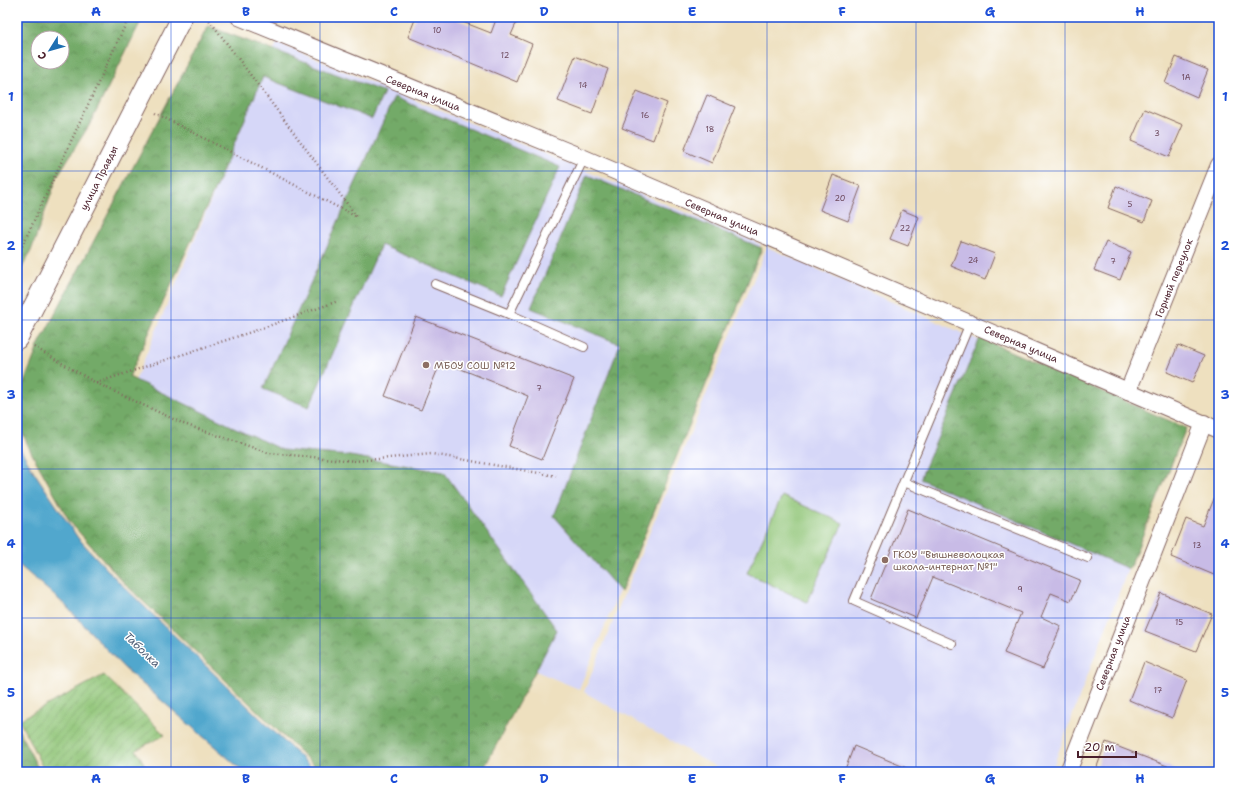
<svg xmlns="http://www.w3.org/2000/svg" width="1236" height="789" font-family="'Shantell Sans',sans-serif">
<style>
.built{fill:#d6d7f8}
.forest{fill:url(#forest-crowns);stroke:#5e6449;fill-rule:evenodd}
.garden{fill:url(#garden-furrows);stroke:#6c7250}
.pitch{fill:#8fc476;stroke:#6c7250}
.water{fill:#51a7cd;stroke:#4e637c}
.building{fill:#c8bbe6}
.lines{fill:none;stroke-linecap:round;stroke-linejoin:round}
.service-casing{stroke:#83635f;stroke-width:10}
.minor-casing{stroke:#83635f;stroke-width:18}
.tertiary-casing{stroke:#83635f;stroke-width:22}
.path{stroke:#83635f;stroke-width:2.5;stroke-dasharray:1 3;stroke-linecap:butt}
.service{stroke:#fff;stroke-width:8}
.minor{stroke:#fff;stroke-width:16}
.tertiary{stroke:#fff;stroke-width:20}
.grid{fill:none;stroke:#1d4ed8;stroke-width:1;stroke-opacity:0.55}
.education-dot{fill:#8d6e63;stroke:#fff;stroke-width:1.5}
.labels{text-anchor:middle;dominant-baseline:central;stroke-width:3;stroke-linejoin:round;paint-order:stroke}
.number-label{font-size:8px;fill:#6a465a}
.street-label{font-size:10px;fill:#4a1f2b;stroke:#fff}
.education-label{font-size:10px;fill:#785e54;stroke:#fff;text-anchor:start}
.water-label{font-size:11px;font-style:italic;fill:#4d5c74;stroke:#fff}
.neatline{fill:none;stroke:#1d4ed8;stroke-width:1.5}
.grid-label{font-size:13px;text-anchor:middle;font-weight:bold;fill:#1d4ed8}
</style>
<defs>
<pattern id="forest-crowns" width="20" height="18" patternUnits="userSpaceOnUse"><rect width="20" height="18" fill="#73aa67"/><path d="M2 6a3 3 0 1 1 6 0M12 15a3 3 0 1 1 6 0" fill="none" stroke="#608a55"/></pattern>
<pattern id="garden-furrows" width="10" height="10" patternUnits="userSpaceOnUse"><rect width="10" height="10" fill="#8fc476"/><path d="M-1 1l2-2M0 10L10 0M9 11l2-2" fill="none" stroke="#779f61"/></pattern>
</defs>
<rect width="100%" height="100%" fill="#fff"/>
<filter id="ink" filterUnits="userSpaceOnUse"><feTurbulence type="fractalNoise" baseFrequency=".025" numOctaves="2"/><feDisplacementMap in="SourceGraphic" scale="8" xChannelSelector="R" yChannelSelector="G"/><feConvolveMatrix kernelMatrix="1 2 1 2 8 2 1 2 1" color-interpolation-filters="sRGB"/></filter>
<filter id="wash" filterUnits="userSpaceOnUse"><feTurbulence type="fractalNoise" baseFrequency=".012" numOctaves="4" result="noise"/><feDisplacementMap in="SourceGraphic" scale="16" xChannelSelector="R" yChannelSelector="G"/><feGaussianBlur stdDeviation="0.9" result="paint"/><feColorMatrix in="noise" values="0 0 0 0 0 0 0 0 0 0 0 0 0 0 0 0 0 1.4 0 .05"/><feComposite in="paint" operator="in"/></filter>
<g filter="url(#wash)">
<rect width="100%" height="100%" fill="#eee0bf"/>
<!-- built -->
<g class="built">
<polygon points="277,43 761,244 579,689 91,486"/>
<polygon points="767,247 1181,429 1051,772 725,772 584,692"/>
</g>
<!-- forest -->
<g class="forest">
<path d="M17,17H143L90,124L58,175L31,251L17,277ZM38,38H62V62H38Z"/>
<polygon points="208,26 384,92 372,119 263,77 214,191 129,377 282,450 350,456 444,472 557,630 482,772 321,772 123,582 70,522 31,452 17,421 17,401 39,344"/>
<polygon points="394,97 560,167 501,296 381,245 309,407 263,389"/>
<polygon points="587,175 762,248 621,592 554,516 620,344 531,308"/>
<polygon points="980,338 1186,428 1129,569 920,479"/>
<polygon points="17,727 40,772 17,772"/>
</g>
<!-- garden -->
<polygon class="garden" points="104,675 165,735 136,750 149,772 45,772 19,720"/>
<!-- pitch -->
<polygon class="pitch" points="782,496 843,523 807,602 747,573"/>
<!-- water -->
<polygon class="water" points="17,443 34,472 78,538 119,582 316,772 244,772 124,668 64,604 19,565 17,562"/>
<g id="blocks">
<!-- building -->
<g class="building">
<polygon points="416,17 450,17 491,33 497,17 519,17 511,35 532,44 517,82 408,37"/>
<polygon points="575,56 608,69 592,114 558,101"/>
<polygon points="1176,57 1208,70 1197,97 1165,83"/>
<polygon points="637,91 667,103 653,140 622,128"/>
<polygon points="707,95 735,107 712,163 684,151"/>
<polygon points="1145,109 1183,125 1169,157 1131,141"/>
<polygon points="833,175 861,186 848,221 820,210"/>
<polygon points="1116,186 1152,201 1144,222 1108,208"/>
<polygon points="902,210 919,217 908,246 890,239"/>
<polygon points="961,241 995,254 985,280 951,266"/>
<polygon points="1106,242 1131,252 1120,280 1094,270"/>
<polygon points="416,317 574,379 542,459 509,446 528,396 441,361 421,410 385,396"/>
<polygon points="1178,345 1204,356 1192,383 1167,372"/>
<polygon points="1218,489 1219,489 1219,562 1214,575 1171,557 1186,519 1203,526"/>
<polygon points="908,509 1080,580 1071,601 1051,593 1041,617 1061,626 1043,669 1004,653 1021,613 933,577 916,618 871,599"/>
<polygon points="1161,593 1212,614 1196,651 1145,631"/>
<polygon points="1144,662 1187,680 1172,718 1129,700"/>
<polygon points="1106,742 1180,771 1179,772 1095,772"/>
<polygon points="854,746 916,772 844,772"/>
</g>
</g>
</g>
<g filter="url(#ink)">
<use href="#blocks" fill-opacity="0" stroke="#83635f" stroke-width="1"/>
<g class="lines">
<defs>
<g id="service">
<polyline points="435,284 509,314 584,158"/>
<polyline points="509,314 584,347"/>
<polyline points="904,482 1088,558"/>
<polyline points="952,644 854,601 970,323"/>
</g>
<g id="minor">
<polyline points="239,17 584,158 1219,430"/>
<polyline points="1128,391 1219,165"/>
<polyline points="1068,772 1204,423"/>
</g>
<polyline id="tertiary" points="17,339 182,17"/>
</defs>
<!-- service casing -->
<use href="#service" class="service-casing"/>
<!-- minor casing -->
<use href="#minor" class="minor-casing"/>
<!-- tertiary casing -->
<use href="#tertiary" class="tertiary-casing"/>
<!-- path -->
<g class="path">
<polyline points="207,17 357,217"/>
<polyline points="155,113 355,216"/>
<polyline points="17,257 129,17"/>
<polyline points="34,347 96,383 184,424 269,453 356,461 432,454 556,476"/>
<polyline points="96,383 260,329 338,301"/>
</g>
<!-- service -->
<use href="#service" class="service"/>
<!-- minor -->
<use href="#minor" class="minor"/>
<!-- tertiary -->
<use href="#tertiary" class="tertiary"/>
</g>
</g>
<!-- grid -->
<path class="grid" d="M171,17V772M320,17V772M469,17V772M618,17V772M767,17V772M916,17V772M1065,17V772M17,171H1219M17,320H1219M17,469H1219M17,618H1219"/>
<!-- markers -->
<g class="education-dot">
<circle cx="426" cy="365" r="4"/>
<circle cx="885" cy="560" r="4"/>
</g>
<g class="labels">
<!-- number labels -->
<g class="number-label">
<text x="437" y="30">10</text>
<text x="505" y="55">12</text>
<text x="1186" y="77">1А</text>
<text x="583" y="85">14</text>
<text x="645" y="115">16</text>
<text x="710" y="129">18</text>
<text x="1157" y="133">3</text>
<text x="840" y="198">20</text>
<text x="1130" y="204">5</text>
<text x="905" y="228">22</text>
<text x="973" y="260">24</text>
<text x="1113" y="261">7</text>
<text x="539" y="388">7</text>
<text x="1197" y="545">13</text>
<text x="1020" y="589">9</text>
<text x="1179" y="622">15</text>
<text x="1158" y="690">17</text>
</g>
<!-- street labels -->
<g class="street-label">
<text transform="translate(423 93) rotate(22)">Северная улица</text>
<text transform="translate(99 178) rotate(-63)">улица Правды</text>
<text transform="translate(722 217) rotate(23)">Северная улица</text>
<text transform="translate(1174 278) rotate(-68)">Горный переулок</text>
<text transform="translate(1021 344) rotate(23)">Северная улица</text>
<text transform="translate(1113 653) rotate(-69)">Северная улица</text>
</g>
<!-- education labels -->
<g class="education-label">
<text x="434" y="365">МБОУ СОШ №12</text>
<text x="893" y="554">ГКОУ "Вышневолоцкая<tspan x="893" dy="12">школа-интернат №1"</tspan></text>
</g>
<!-- water labels -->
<g class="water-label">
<text transform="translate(142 650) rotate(44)">Таболка</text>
</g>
</g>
<!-- margin -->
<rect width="1236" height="789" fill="none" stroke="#fff" stroke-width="44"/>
<!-- north arrow -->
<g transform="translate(50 50) rotate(233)"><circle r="19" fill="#ffffff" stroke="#b7a5aa"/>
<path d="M0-3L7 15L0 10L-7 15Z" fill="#1f6fb2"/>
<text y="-6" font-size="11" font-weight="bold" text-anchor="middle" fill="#4a1f2b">С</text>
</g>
<!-- scale -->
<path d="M1078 751v6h58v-6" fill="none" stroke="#4a1f2b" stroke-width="2"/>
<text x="1084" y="751" font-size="12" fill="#4a1f2b" stroke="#ffffff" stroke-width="3" paint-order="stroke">20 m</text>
<rect x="22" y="22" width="1192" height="745" class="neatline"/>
<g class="grid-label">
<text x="96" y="16">A</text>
<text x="246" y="16">B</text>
<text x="394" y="16">C</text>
<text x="544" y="16">D</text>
<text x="692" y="16">E</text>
<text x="842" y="16">F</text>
<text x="990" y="16">G</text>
<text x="1140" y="16">H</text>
<text x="11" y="101">1</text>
<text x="1225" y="101">1</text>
<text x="11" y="250">2</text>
<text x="1225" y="250">2</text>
<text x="11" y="399">3</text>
<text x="1225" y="399">3</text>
<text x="11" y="548">4</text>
<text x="1225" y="548">4</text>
<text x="11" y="697">5</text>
<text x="1225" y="697">5</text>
<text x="96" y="783">A</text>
<text x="246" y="783">B</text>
<text x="394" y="783">C</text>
<text x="544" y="783">D</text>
<text x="692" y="783">E</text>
<text x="842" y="783">F</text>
<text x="990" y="783">G</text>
<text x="1140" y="783">H</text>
</g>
</svg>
